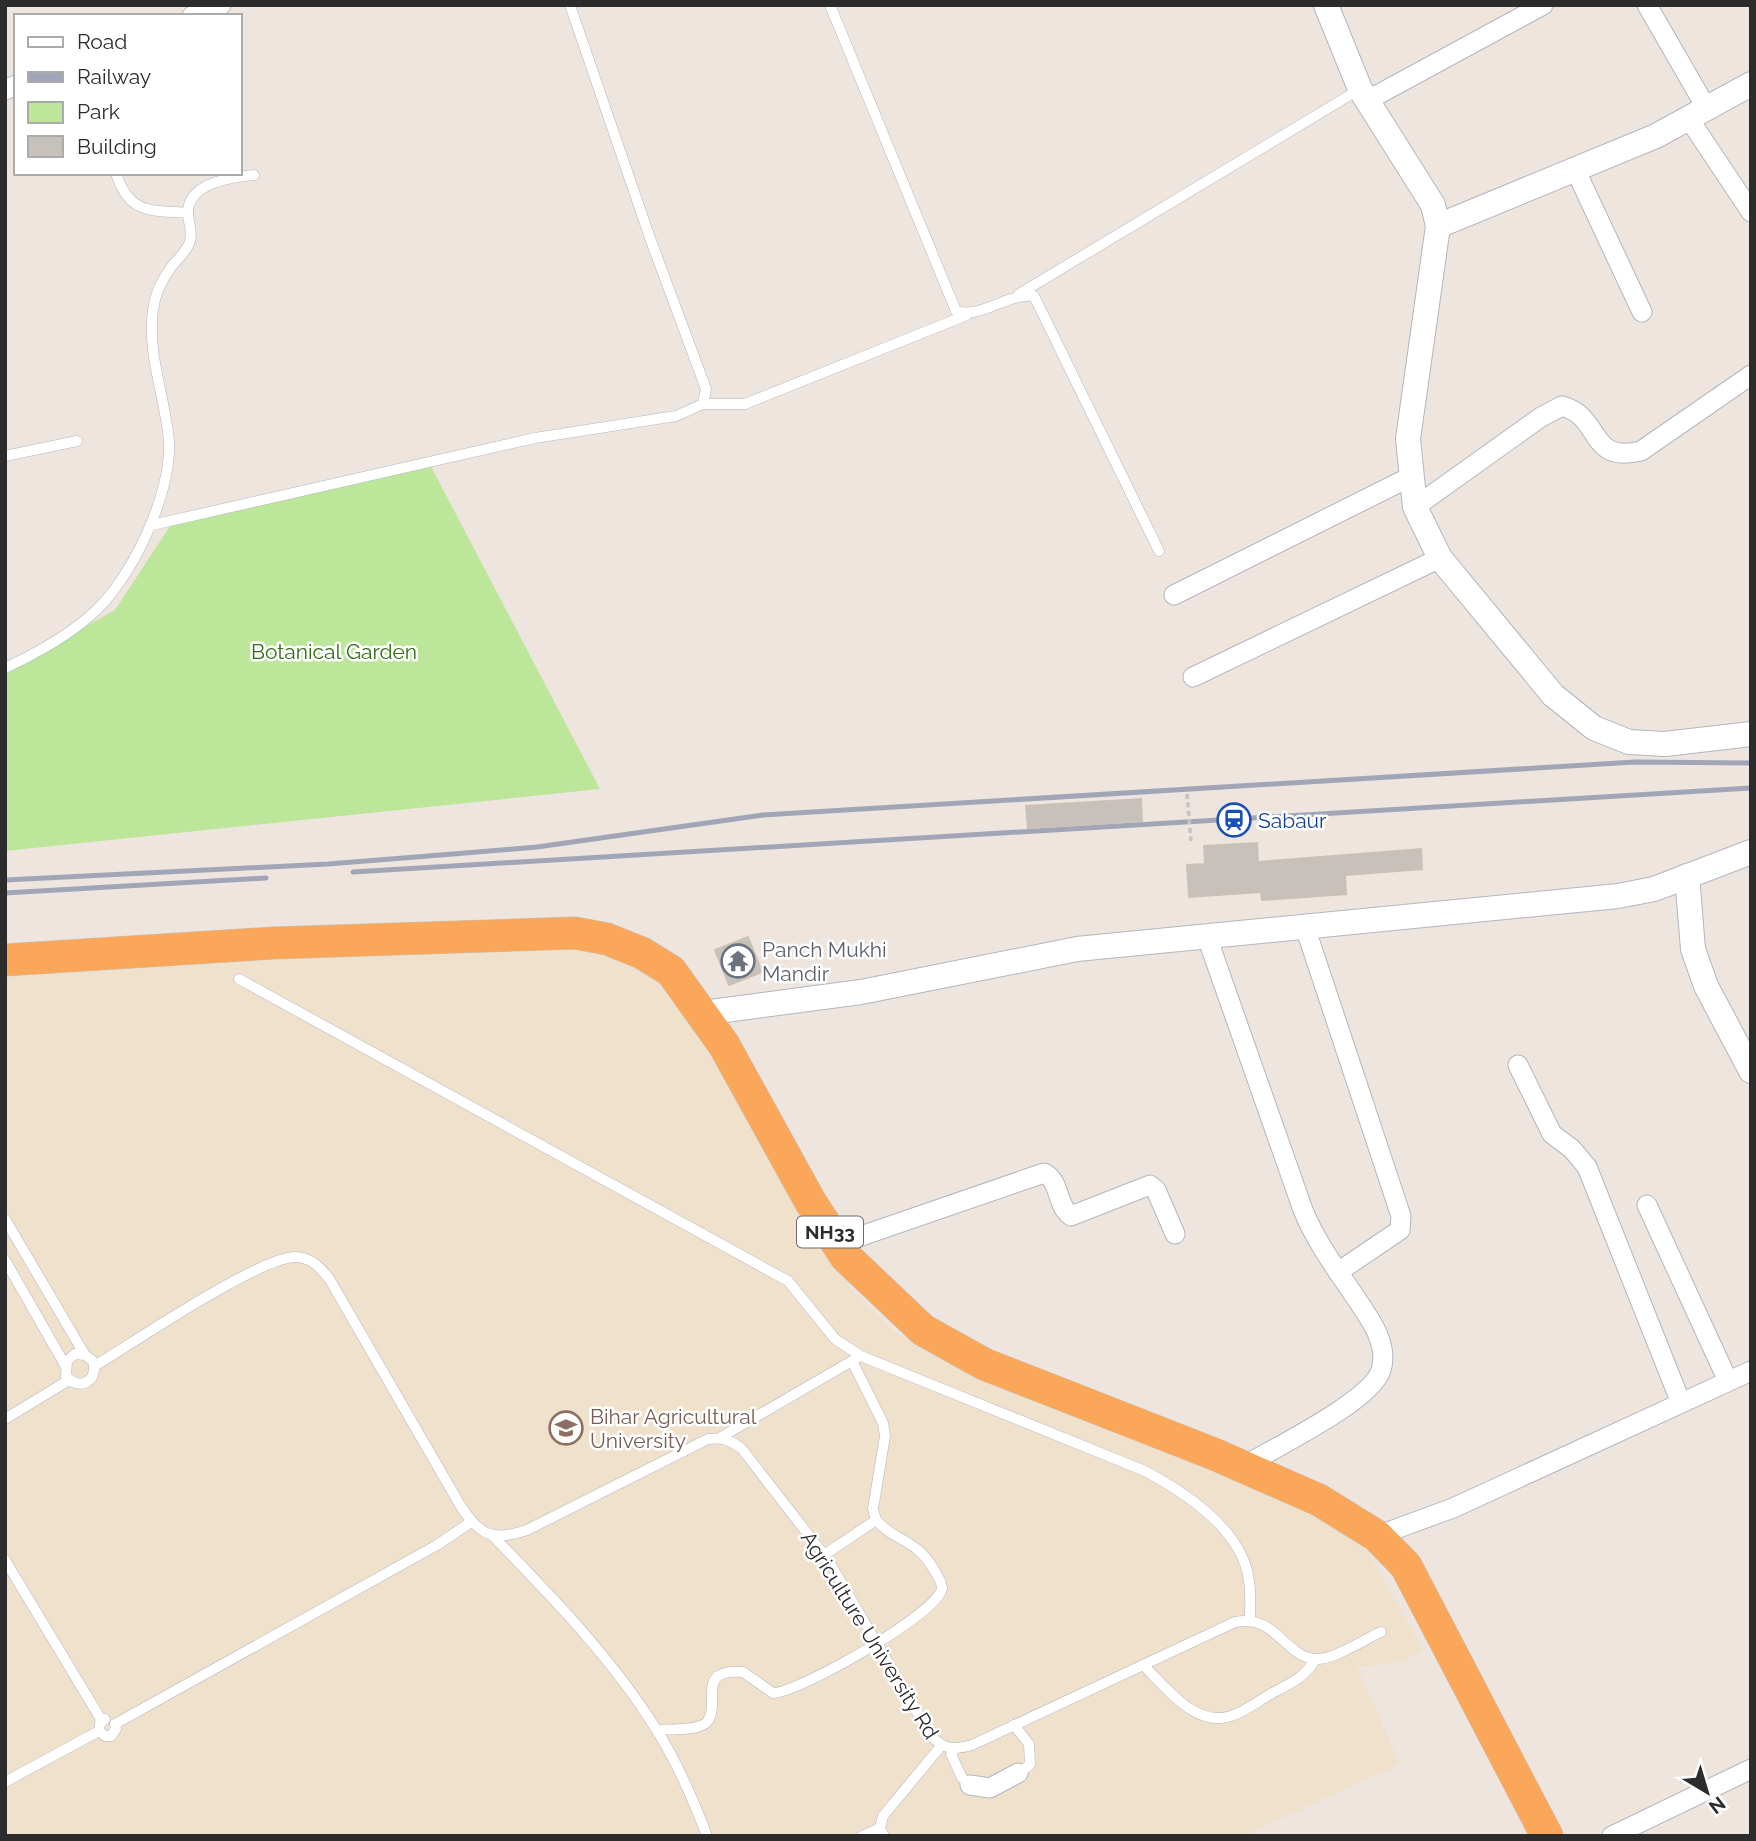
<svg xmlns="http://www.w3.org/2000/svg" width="1756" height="1841" font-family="Raleway,sans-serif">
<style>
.education{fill:#f0e1cd}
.green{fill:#bce699}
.building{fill:#c6c1ba;stroke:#cac1b7;stroke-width:2}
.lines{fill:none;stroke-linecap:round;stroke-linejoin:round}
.service-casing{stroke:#b2b6c0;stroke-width:11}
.minor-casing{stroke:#b2b6c0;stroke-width:21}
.tertiary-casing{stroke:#b2b6c0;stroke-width:26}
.trunk-casing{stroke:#c4c4c4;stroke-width:33}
.service{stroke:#fff;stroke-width:10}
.minor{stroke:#fff;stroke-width:19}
.tertiary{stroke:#fff;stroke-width:24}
.trunk{stroke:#faa75a;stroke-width:32}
.rail{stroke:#a0a6b7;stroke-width:5}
.path-bridge{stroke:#c4c4c4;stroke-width:3.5;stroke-dasharray:5 3.5;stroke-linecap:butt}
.labels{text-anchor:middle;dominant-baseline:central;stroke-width:5;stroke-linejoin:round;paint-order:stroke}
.shield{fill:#fff;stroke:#6b6b6b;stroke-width:2}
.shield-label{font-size:19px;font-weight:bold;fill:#2c2c2c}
.park-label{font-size:21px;fill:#336d18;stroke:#fff}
.transit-label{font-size:21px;fill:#164399;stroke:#fff;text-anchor:start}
.worship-label{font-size:21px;fill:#5b616d;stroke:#fff;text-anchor:start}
.education-label{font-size:21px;fill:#785e54;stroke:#fff;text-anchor:start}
.street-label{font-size:21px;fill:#2c2c2c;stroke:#fff}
</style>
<rect width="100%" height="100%" fill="#eee5de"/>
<!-- education -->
<polygon class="education" points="575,943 629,959 666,983 704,1034 809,1230 854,1292 896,1333 961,1363 1290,1494 1358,1534 1423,1650 1403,1662 1357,1667 1400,1764 1243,1836 5,1836 5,972"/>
<!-- green -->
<polygon class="green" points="426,457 600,789 5,851 5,661 41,651 115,610 174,520"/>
<!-- building -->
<g class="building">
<polygon points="1141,799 1142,821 1028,828 1026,806"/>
<polygon points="1257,843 1258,862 1421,849 1422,869 1345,875 1346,894 1262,900 1261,892 1189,897 1187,865 1205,864 1204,846"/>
<polygon points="748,937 762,972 729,985 715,950"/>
</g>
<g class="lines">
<defs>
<g id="service">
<path d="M830,5L956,311C982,319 1006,293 1034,296L1159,551"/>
<path d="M116,173C129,215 151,210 188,213"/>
<polyline points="1019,294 1360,89"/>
<polyline points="703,404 745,404 967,315"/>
<polyline points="5,456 77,441"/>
<polyline points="152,525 535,438 676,416 703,404 706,389 650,238 570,5"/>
<path d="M5,668C35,654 66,637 91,615C131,581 172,494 169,441C165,396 147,355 153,310C155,294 162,279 172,266C178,258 187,252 190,241C193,230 187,220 188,210C191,182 233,177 254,175"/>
<path d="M239,979L788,1281L835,1339L861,1356L1145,1471C1186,1493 1243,1530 1249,1581C1251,1594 1250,1607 1250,1619"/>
<path d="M5,1219L85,1355L93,1361C99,1381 79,1392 66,1376L67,1361L75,1354L85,1355"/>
<polyline points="5,1260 65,1365"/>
<path d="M95,1366C132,1343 260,1257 295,1257C311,1257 321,1268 330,1280L460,1505C479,1535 492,1542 527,1530L708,1439C723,1437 730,1440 742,1449L828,1560L931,1736C945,1750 954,1750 972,1745L1235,1622C1276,1614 1284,1656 1315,1659C1331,1661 1365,1639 1381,1632"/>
<polyline points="5,1419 69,1380"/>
<polyline points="721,1437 857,1358"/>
<path d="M493,1536C551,1596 612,1658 656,1729C677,1762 693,1799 707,1836"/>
<polyline points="824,1555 876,1520"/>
<polyline points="5,1560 102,1721"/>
<path d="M1143,1665C1166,1687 1195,1728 1231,1716C1244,1712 1257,1702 1269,1695C1286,1685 1306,1678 1315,1659"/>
<polyline points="115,1724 437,1545 471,1522"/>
<polyline points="1014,1725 1029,1744 1030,1765 1018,1773"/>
<path d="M657,1730C669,1729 699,1731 707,1722C722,1703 694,1668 743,1672L773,1693C797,1694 944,1610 942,1587C941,1580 936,1574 933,1568C915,1538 895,1542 876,1520L873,1509L885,1436L883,1423L852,1361"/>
<polyline points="99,1731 105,1736 111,1736 116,1729 115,1724"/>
<polyline points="954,1750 951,1754 962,1778 970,1785"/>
<polyline points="5,1782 99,1731 100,1723 105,1719"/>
<polyline points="862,1836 880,1828"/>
<polyline points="884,1836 880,1828 883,1816 941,1746"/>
</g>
<g id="minor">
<polyline points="1647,5 1707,109"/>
<polyline points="192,16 221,5"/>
<polyline points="5,90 16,85"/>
<polyline points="1368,100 1543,5"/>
<polyline points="1689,119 1751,212"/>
<polyline points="1575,169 1642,312"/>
<path d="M1415,507L1541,417L1562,406C1603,417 1587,464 1641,451L1751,375"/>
<polyline points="1174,595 1410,477"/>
<polyline points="1193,677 1440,558"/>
<polyline points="1305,927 1401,1216 1400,1230 1338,1272"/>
<path d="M1207,937L1303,1210C1319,1249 1345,1280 1367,1315C1377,1330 1387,1351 1381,1370C1372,1401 1272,1449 1242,1467"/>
<polyline points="1518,1065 1552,1134 1572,1149 1587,1167 1681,1403"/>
<polyline points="1647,1205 1728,1381"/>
<path d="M838,1244L1044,1173C1061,1181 1056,1206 1071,1216L1150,1185L1156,1190L1175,1234"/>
<polyline points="1377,1536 1453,1508 1751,1371"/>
<polyline points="970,1785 990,1788 1018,1773"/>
<polyline points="1612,1836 1751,1769"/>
</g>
<g id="tertiary">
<polyline points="1326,5 1360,89 1433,205 1438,226 1408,439 1415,507 1440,558 1553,695 1594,728 1629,742 1665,744 1751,734"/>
<polyline points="1438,226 1656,136 1751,84"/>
<polyline points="1687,876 1693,949 1706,986 1751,1071"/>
<polyline points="703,1013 861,992 1077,949 1618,896 1654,889 1751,852"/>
</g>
<polyline id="trunk" points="5,960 274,943 575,933 607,939 642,953 671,971 724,1045 810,1201 846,1257 923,1330 984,1364 1214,1454 1319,1500 1377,1536 1406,1566 1547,1836"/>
</defs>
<!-- service casing -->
<use href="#service" class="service-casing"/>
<!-- minor casing -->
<use href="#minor" class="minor-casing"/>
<!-- tertiary casing -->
<use href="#tertiary" class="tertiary-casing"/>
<!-- trunk casing -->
<use href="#trunk" class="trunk-casing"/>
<!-- service -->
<use href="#service" class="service"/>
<!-- minor -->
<use href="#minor" class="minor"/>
<!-- tertiary -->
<use href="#tertiary" class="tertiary"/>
<!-- trunk -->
<use href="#trunk" class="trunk"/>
<!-- rail -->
<g class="rail">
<polyline points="353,872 1751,788"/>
<polyline points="5,880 328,864 453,854 537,847 763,815 1635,762 1751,763"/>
<polyline points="5,893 266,878"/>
</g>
<!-- path-bridge -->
<polyline class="path-bridge" points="1187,794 1191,841"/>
</g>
<!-- icons -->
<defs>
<symbol id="station-ring" viewBox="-11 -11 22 22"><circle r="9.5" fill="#fff" stroke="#1a4fb4" stroke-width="1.5"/><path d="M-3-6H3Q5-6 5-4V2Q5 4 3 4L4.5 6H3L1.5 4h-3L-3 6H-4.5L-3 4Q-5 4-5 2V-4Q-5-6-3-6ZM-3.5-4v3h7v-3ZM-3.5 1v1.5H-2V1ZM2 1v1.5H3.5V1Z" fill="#1a4fb4"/></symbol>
<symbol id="temple-ring" viewBox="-11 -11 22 22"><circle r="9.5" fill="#fff" stroke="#6b7280" stroke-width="1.5"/><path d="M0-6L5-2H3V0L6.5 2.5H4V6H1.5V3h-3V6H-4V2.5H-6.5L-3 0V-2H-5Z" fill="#6b7280"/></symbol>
<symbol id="university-ring" viewBox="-11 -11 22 22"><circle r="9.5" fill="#fff" stroke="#8d6e63" stroke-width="1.5"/><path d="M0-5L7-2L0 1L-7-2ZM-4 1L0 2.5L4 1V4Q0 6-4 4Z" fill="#8d6e63"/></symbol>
</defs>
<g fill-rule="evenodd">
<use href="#station-ring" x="1215" y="801" width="38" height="38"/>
<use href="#temple-ring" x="719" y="942" width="38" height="38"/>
<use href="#university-ring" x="547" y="1409" width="38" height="38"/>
</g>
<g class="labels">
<!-- shield labels -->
<rect class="shield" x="797" y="1216.5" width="66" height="31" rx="5"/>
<g class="shield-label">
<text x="830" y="1232">NH33</text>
</g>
<!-- park labels -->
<g class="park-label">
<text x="334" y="651">Botanical Garden</text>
</g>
<!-- transit labels -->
<g class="transit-label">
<text x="1258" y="820">Sabaur</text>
</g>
<!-- worship labels -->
<g class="worship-label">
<text x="762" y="949">Panch Mukhi<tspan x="762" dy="24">Mandir</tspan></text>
</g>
<!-- education labels -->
<g class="education-label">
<text x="590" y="1416">Bihar Agricultural<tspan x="590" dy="24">University</tspan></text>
</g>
<!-- street labels -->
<g class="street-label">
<text transform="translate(870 1635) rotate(58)">Agriculture University Rd</text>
</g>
</g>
<!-- border -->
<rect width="1756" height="1841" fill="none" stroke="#2c2c2c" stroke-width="14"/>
<!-- legend -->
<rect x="14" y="14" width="228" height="161" fill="#ffffff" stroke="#ababab" stroke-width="2"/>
<rect x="28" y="37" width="35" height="10" fill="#ffffff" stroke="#ababab" stroke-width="2"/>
<text x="77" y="49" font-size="21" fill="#2c2c2c">Road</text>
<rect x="28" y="72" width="35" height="10" fill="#a0a6b7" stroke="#ababab" stroke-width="2"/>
<text x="77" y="84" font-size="21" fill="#2c2c2c">Railway</text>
<rect x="28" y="102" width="35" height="21" fill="#bce699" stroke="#ababab" stroke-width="2"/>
<text x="77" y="119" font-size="21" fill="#2c2c2c">Park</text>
<rect x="28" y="136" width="35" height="21" fill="#c6c1ba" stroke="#ababab" stroke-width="2"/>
<text x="77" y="154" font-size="21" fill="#2c2c2c">Building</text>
<!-- north arrow -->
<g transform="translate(1707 1792) rotate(142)" stroke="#ffffff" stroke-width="5" paint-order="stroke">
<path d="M0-5L12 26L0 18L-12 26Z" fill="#2c2c2c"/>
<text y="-10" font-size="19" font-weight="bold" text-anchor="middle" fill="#2c2c2c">N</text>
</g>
</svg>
